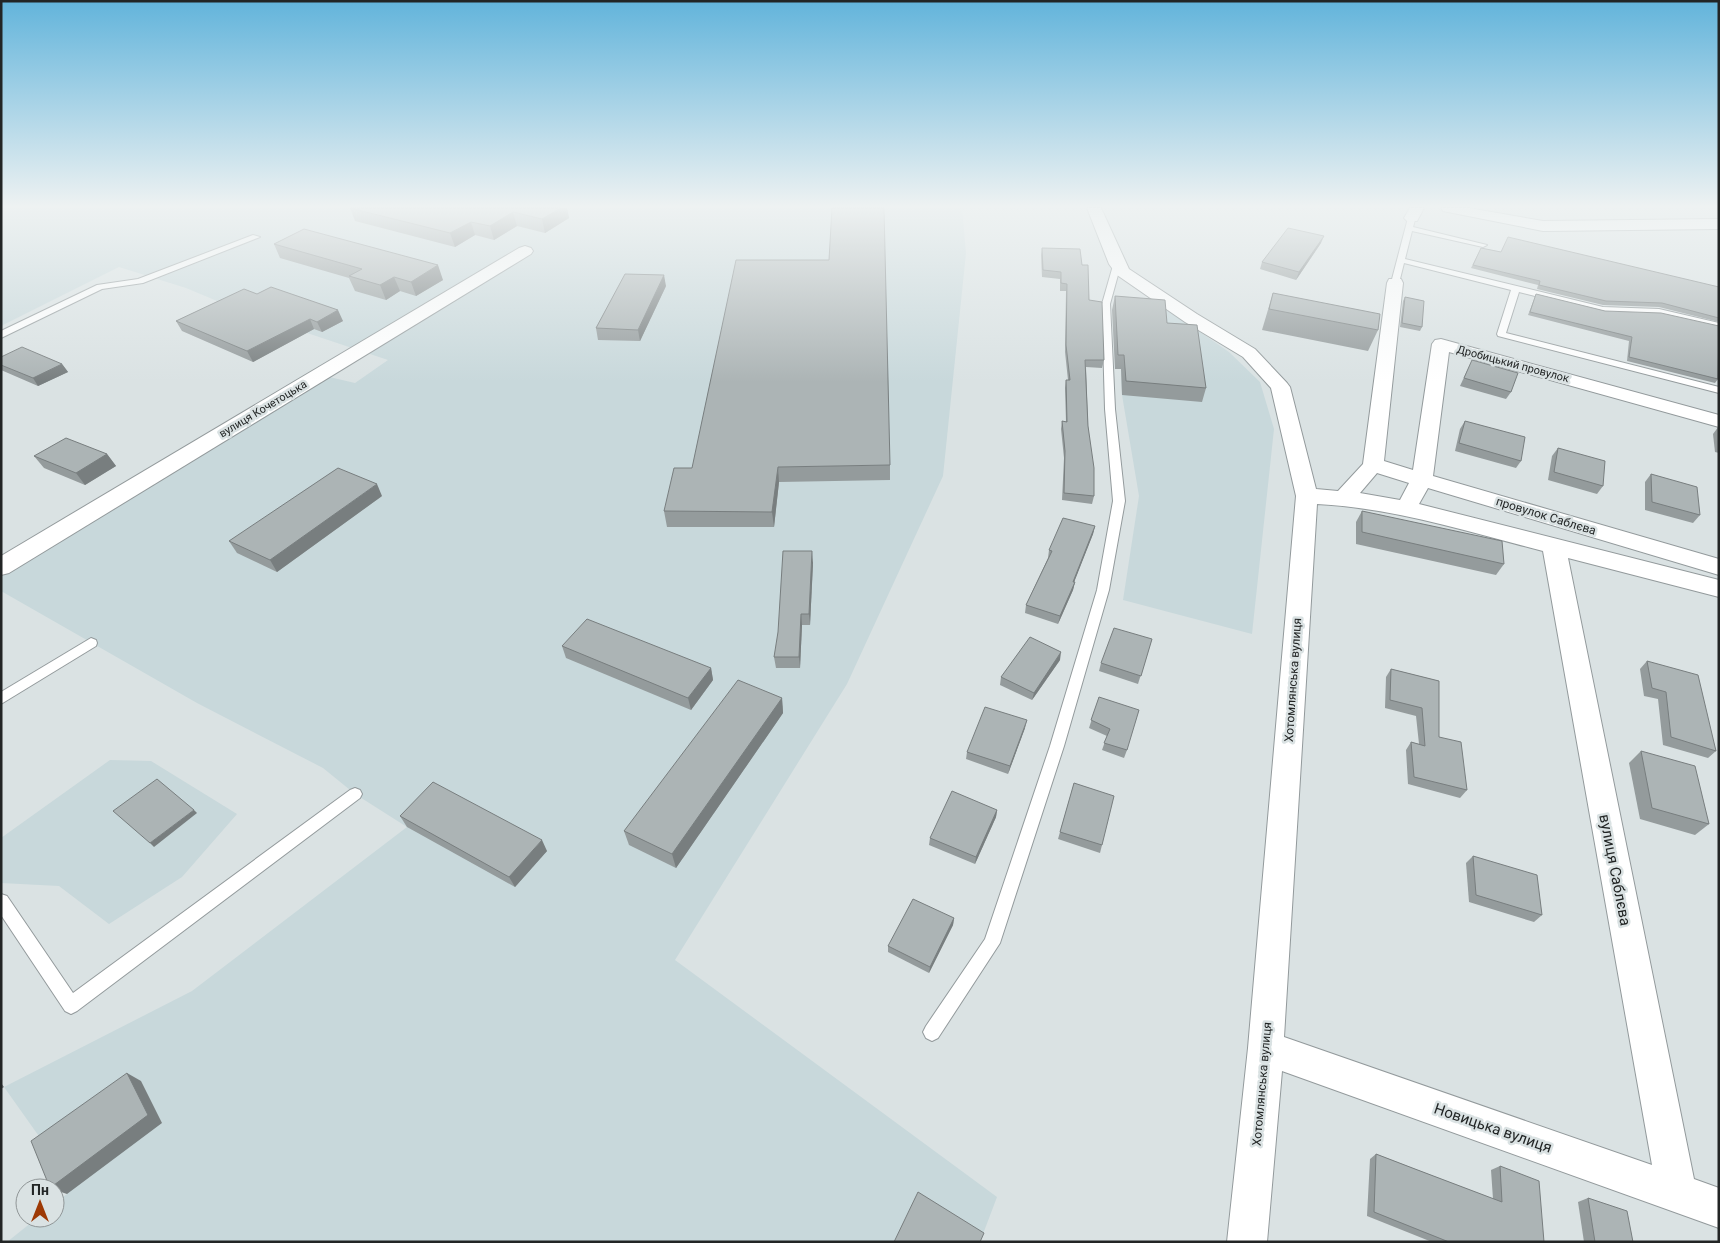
<svg xmlns="http://www.w3.org/2000/svg" width="1720" height="1243" font-family="Roboto,sans-serif">
<style>
.built{fill:#c8d8db}
.lines{fill:none;stroke-linecap:round;stroke-linejoin:round}
.service-casing{stroke:#939a9c;stroke-width:2}
.minor-casing{stroke:#939a9c;stroke-width:2}
.service{fill:#fff;fill-rule:evenodd}
.minor{fill:#fff;fill-rule:evenodd}
.wall{fill:#949b9c}
.shaded-wall{fill:#787e7f}
.building{fill:#acb4b5;stroke:#787e7f}
.labels{text-anchor:middle;dominant-baseline:central;stroke-width:5;stroke-linejoin:round;paint-order:stroke}
.far-street-label{font-size:11px;fill:#222525;stroke:#dae2e3}
.street-label{font-size:12px;fill:#222525;stroke:#dae2e3}
.near-street-label{font-size:15px;fill:#222525;stroke:#dae2e3}
</style>
<rect width="100%" height="100%" fill="#dae2e3"/>
<!-- built -->
<g class="built">
<polygon points="1,208 962,208 966,253 943,476 847,684 675,960 997,1197 980,1242 7,1242 37,1218 55,1218 55,1203 67,1194 48,1149 4,1087 192,991 407,827 355,794 323,768 197,703 1,591 1,577 106,514 325,376 355,383 388,360 241,311 186,288 119,267 1,326"/>
<polygon points="1151,298 1229,352 1260,382 1274,429 1252,634 1123,600 1139,496 1122,395 1119,310 1127,299"/>
<polygon points="110,760 151,761 237,814 182,877 109,924 59,886 1,883 1,838"/>
</g>
<g class="lines">
<defs>
<g id="service">
<polygon points="1408,218 1415,220 1413,227 1487,245 1483,247 1412,231 1405,259 1603,307 1659,309 1719,323 1719,329 1659,315 1603,313 1519,292 1506,333 1719,387 1719,393 1498,336 1497,334 1511,290 1404,263 1399,283 1392,285 1391,283"/>
<polygon points="253,235 260,237 143,283 102,289 1,338 1,331 97,285 138,279"/>
<polygon points="1114,262 1121,264 1110,304 1115,409 1125,501 1109,590 1064,746 1000,943 938,1038 932,1041 926,1038 923,1032 926,1026 985,939 1050,746 1097,590 1113,501 1105,409 1102,304"/>
<polygon points="91,638 96,640 97,643 96,646 1,704 1,692"/>
<polygon points="355,788 360,790 362,794 360,798 77,1011 71,1014 65,1011 1,915 1,894 7,896 73,993 350,790"/>
</g>
<g id="minor">
<path d="M1087,208H1101L1129,269L1197,314L1255,349L1287,383L1290,387L1316,489L1338,491L1363,464L1387,283L1389,279H1401L1403,283L1384,461L1413,470L1432,344L1435,340L1441,339L1719,415V427L1449,352L1433,476L1719,559V575L1428,488L1419,504L1719,580V597L1568,558L1694,1179L1719,1188V1228L1282,1071L1267,1242H1227L1248,1048L1296,496L1271,388L1243,357L1185,322L1117,275L1109,264ZM1377,473L1409,483L1400,500L1360,493ZM1317,504C1395,508 1469,532 1543,551L1652,1165L1284,1037Z"/>
<polygon points="1410,208 1424,208 1417,221 1407,221 1404,218"/>
<polygon points="1441,208 1469,208 1543,221 1719,219 1719,229 1543,231 1443,211"/>
<polygon points="525,246 531,248 533,251 531,254 9,573 1,575 1,556 519,248"/>
</g>
</defs>
<!-- service casing -->
<use href="#service" class="service-casing"/>
<!-- minor casing -->
<use href="#minor" class="minor-casing"/>
<!-- service -->
<use href="#service" class="service"/>
<!-- minor -->
<use href="#minor" class="minor"/>
</g>
<!-- wall -->
<g class="wall">
<polygon points="350,208 567,208 569,218 545,233 517,226 494,240 475,235 455,247 355,221"/>
<polygon points="1321,243 1296,280 1260,269 1262,262"/>
<polygon points="274,244 443,280 416,296 400,291 386,300 355,291 349,278 280,258"/>
<polygon points="1042,248 1082,265 1089,300 1104,360 1102,368 1086,367 1088,426 1094,496 1092,504 1062,500 1064,458 1061,429 1062,421 1066,422 1065,388 1066,380 1068,380 1065,352 1066,291 1060,291 1060,279 1042,277 1041,255"/>
<polygon points="1481,248 1501,252 1719,287 1719,322 1659,307 1603,305 1537,289 1538,285 1471,268"/>
<polygon points="666,286 640,341 598,340 596,328"/>
<polygon points="1273,293 1378,330 1368,351 1262,330"/>
<polygon points="257,294 343,321 322,332 314,329 253,362 182,331 176,321"/>
<polygon points="1536,294 1605,311 1719,326 1718,379 1715,383 1627,361 1629,341 1528,315"/>
<polygon points="1115,296 1167,323 1206,388 1202,402 1122,395 1121,369 1115,369 1112,310"/>
<polygon points="1405,297 1422,327 1420,331 1400,327 1403,301"/>
<polygon points="1,357 62,364 68,372 38,386 1,370"/>
<polygon points="1472,360 1511,392 1506,399 1460,386"/>
<polygon points="1465,421 1521,461 1516,468 1455,451 1460,429"/>
<polygon points="1719,426 1719,453 1715,452 1713,434"/>
<polygon points="1558,448 1603,486 1597,494 1548,480 1552,456"/>
<polygon points="107,454 116,466 85,485 44,468 34,456"/>
<polygon points="890,465 890,480 779,482 774,527 667,527 664,511 692,468"/>
<polygon points="1651,474 1700,515 1693,523 1645,510 1645,482"/>
<polygon points="382,496 277,572 237,553 229,541"/>
<polygon points="1362,511 1504,564 1496,575 1356,544 1356,522"/>
<polygon points="1095,526 1093,534 1074,582 1075,582 1073,590 1058,624 1025,613 1026,605 1048,558 1049,550"/>
<polygon points="813,563 810,625 802,625 800,668 776,668 774,657"/>
<polygon points="1152,639 1138,684 1099,671 1101,663"/>
<polygon points="562,646 711,668 713,680 691,710 566,658"/>
<polygon points="1060,660 1032,700 1000,685 1001,677"/>
<polygon points="1647,661 1716,751 1708,758 1663,745 1658,699 1644,696 1640,669"/>
<polygon points="1391,669 1439,681 1439,737 1467,790 1460,798 1408,784 1406,750 1411,742 1419,744 1416,716 1385,708 1386,677"/>
<polygon points="1099,697 1127,750 1124,758 1102,750 1107,736 1089,728"/>
<polygon points="782,698 783,713 676,868 629,845 624,831"/>
<polygon points="1025,728 1008,774 966,759 967,752"/>
<polygon points="1641,751 1709,824 1695,835 1640,819 1629,763"/>
<polygon points="1074,783 1102,845 1100,853 1058,839"/>
<polygon points="997,810 996,817 975,864 929,845 930,838"/>
<polygon points="400,816 547,851 515,887 407,827"/>
<polygon points="1473,856 1542,915 1534,922 1469,902 1466,863"/>
<polygon points="954,918 953,925 929,973 888,952 888,946"/>
<polygon points="1376,1154 1493,1199 1491,1170 1500,1166 1544,1242 1432,1242 1367,1216 1370,1159"/>
<polygon points="1588,1198 1633,1242 1584,1242 1578,1202"/>
</g>
<!-- shaded-wall -->
<g class="shaded-wall">
<polygon points="561,208 567,208 569,218 545,233 542,219"/>
<polygon points="513,212 517,226 494,240 490,226"/>
<polygon points="471,222 475,235 455,247 450,233"/>
<polygon points="1324,236 1321,243 1296,280 1299,272"/>
<polygon points="438,265 443,280 416,296 411,282"/>
<polygon points="664,275 666,286 640,341 638,330"/>
<polygon points="394,277 400,291 386,300 380,285"/>
<polygon points="338,310 343,321 322,332 317,322"/>
<polygon points="310,319 314,329 253,362 247,351"/>
<polygon points="62,364 68,372 38,386 33,378"/>
<polygon points="107,454 116,466 85,485 76,473"/>
<polygon points="778,467 779,482 774,527 772,512"/>
<polygon points="377,484 382,496 277,572 270,560"/>
<polygon points="1095,526 1093,534 1071,590 1073,582"/>
<polygon points="812,551 813,563 810,625 809,614"/>
<polygon points="1075,582 1073,590 1058,624 1060,616"/>
<polygon points="801,614 802,625 800,668 799,657"/>
<polygon points="1061,652 1060,660 1032,700 1034,693"/>
<polygon points="711,668 713,680 691,710 688,698"/>
<polygon points="782,698 783,713 676,868 672,854"/>
<polygon points="1027,720 1025,728 1008,774 1010,766"/>
<polygon points="194,810 197,813 154,847 150,843"/>
<polygon points="997,810 996,817 975,864 976,857"/>
<polygon points="542,840 547,851 515,887 509,877"/>
<polygon points="954,918 953,925 929,973 930,967"/>
<polygon points="127,1073 141,1081 162,1123 67,1194 55,1190 55,1188 50,1188"/>
<polygon points="1,1083 4,1087 1,1089"/>
</g>
<!-- building -->
<g class="building">
<polygon points="350,208 561,208 542,219 513,212 490,226 471,222 450,233"/>
<polygon points="832,208 884,208 890,465 778,467 772,512 664,511 674,468 692,468 736,260 829,260"/>
<polygon points="1288,228 1324,236 1299,272 1262,262"/>
<polygon points="304,229 438,265 411,282 394,277 380,285 349,276 362,269 274,244"/>
<polygon points="1508,237 1719,287 1719,318 1662,303 1606,301 1539,285 1540,281 1473,265 1481,248 1501,252"/>
<polygon points="1042,248 1080,249 1082,265 1088,265 1089,300 1102,302 1104,360 1085,360 1088,426 1094,468 1094,496 1064,493 1065,451 1062,421 1067,422 1066,380 1070,380 1066,345 1067,284 1061,283 1061,272 1043,270"/>
<polygon points="625,274 664,275 638,330 596,328"/>
<polygon points="271,287 338,310 317,322 310,319 247,351 176,321 244,289 257,294"/>
<polygon points="1273,293 1380,314 1378,330 1269,309"/>
<polygon points="1536,294 1605,311 1661,313 1719,326 1718,379 1629,357 1632,337 1530,312"/>
<polygon points="1115,296 1165,300 1167,323 1197,325 1206,388 1126,381 1124,355 1118,355"/>
<polygon points="1405,297 1424,301 1422,327 1402,323"/>
<polygon points="22,347 62,364 33,378 1,365 1,357"/>
<polygon points="1472,360 1518,373 1511,392 1464,378"/>
<polygon points="1465,421 1525,437 1521,461 1459,443"/>
<polygon points="66,438 107,454 76,473 34,456"/>
<polygon points="1558,448 1605,461 1603,486 1554,472"/>
<polygon points="338,468 377,484 270,560 229,541"/>
<polygon points="1651,474 1697,487 1700,515 1652,502"/>
<polygon points="1362,511 1502,541 1504,564 1362,532"/>
<polygon points="1063,518 1095,526 1073,582 1075,582 1060,616 1026,605 1052,551 1049,550"/>
<polygon points="783,551 812,551 809,614 801,614 799,657 774,657 778,632"/>
<polygon points="587,619 711,668 688,698 562,646"/>
<polygon points="1114,628 1152,639 1141,676 1101,663"/>
<polygon points="1030,637 1061,652 1034,693 1001,677"/>
<polygon points="1647,661 1698,675 1716,751 1671,737 1666,692 1652,688"/>
<polygon points="1391,669 1439,681 1439,737 1461,742 1467,790 1414,777 1411,742 1425,746 1422,708 1390,700"/>
<polygon points="738,680 782,698 672,854 624,831"/>
<polygon points="1099,697 1139,710 1127,750 1104,743 1110,729 1091,720"/>
<polygon points="985,707 1027,720 1010,766 967,752"/>
<polygon points="1641,751 1695,766 1709,824 1652,808"/>
<polygon points="157,779 194,810 150,843 113,811"/>
<polygon points="433,782 542,840 509,877 400,816"/>
<polygon points="1074,783 1114,796 1102,845 1060,832"/>
<polygon points="952,791 997,810 976,857 930,838"/>
<polygon points="1473,856 1537,875 1542,915 1476,895"/>
<polygon points="913,899 954,918 930,967 888,946"/>
<polygon points="127,1073 148,1115 50,1188 31,1141"/>
<polygon points="1376,1154 1415,1169 1502,1202 1500,1166 1539,1181 1544,1242 1449,1242 1374,1212"/>
<polygon points="918,1192 984,1233 980,1242 894,1242"/>
<polygon points="1588,1198 1627,1211 1633,1242 1595,1242"/>
</g>
<!-- sky -->
<linearGradient id="sky" x2="0" y2="1"><stop stop-color="#62b4db"/><stop offset="0.54" stop-color="#eef2f2"/><stop offset="1" stop-color="#eef2f2" stop-opacity="0"/></linearGradient>
<rect width="1720" height="382" fill="url(#sky)"/>
<g class="labels">
<!-- far-street labels -->
<g class="far-street-label">
<text transform="translate(1513 364) rotate(15)">Дробицький провулок</text>
<text transform="translate(263 409) rotate(-31)">вулиця Кочетоцька</text>
</g>
<!-- street labels -->
<g class="street-label">
<text transform="translate(1546 516) rotate(17)">провулок Саблєва</text>
<text transform="translate(1293 680) rotate(-86)">Хотомлянська вулиця</text>
<text transform="translate(1262 1084) rotate(-85)">Хотомлянська вулиця</text>
</g>
<!-- near-street labels -->
<g class="near-street-label">
<text transform="translate(1615 870) rotate(79)">вулиця Саблєва</text>
<text transform="translate(1493 1128) rotate(19)">Новицька вулиця</text>
</g>
</g>
<!-- border -->
<rect width="1720" height="1243" fill="none" stroke="#222525" stroke-width="5"/>
<!-- north arrow -->
<g transform="translate(40 1203)"><circle r="24" fill="#dae2e3" stroke="#909697"/>
<path d="M0-4L9 19L0 12L-9 19Z" fill="#9d3905"/>
<text y="-8" font-size="14" font-weight="bold" text-anchor="middle" fill="#222525">Пн</text>
</g>
</svg>
